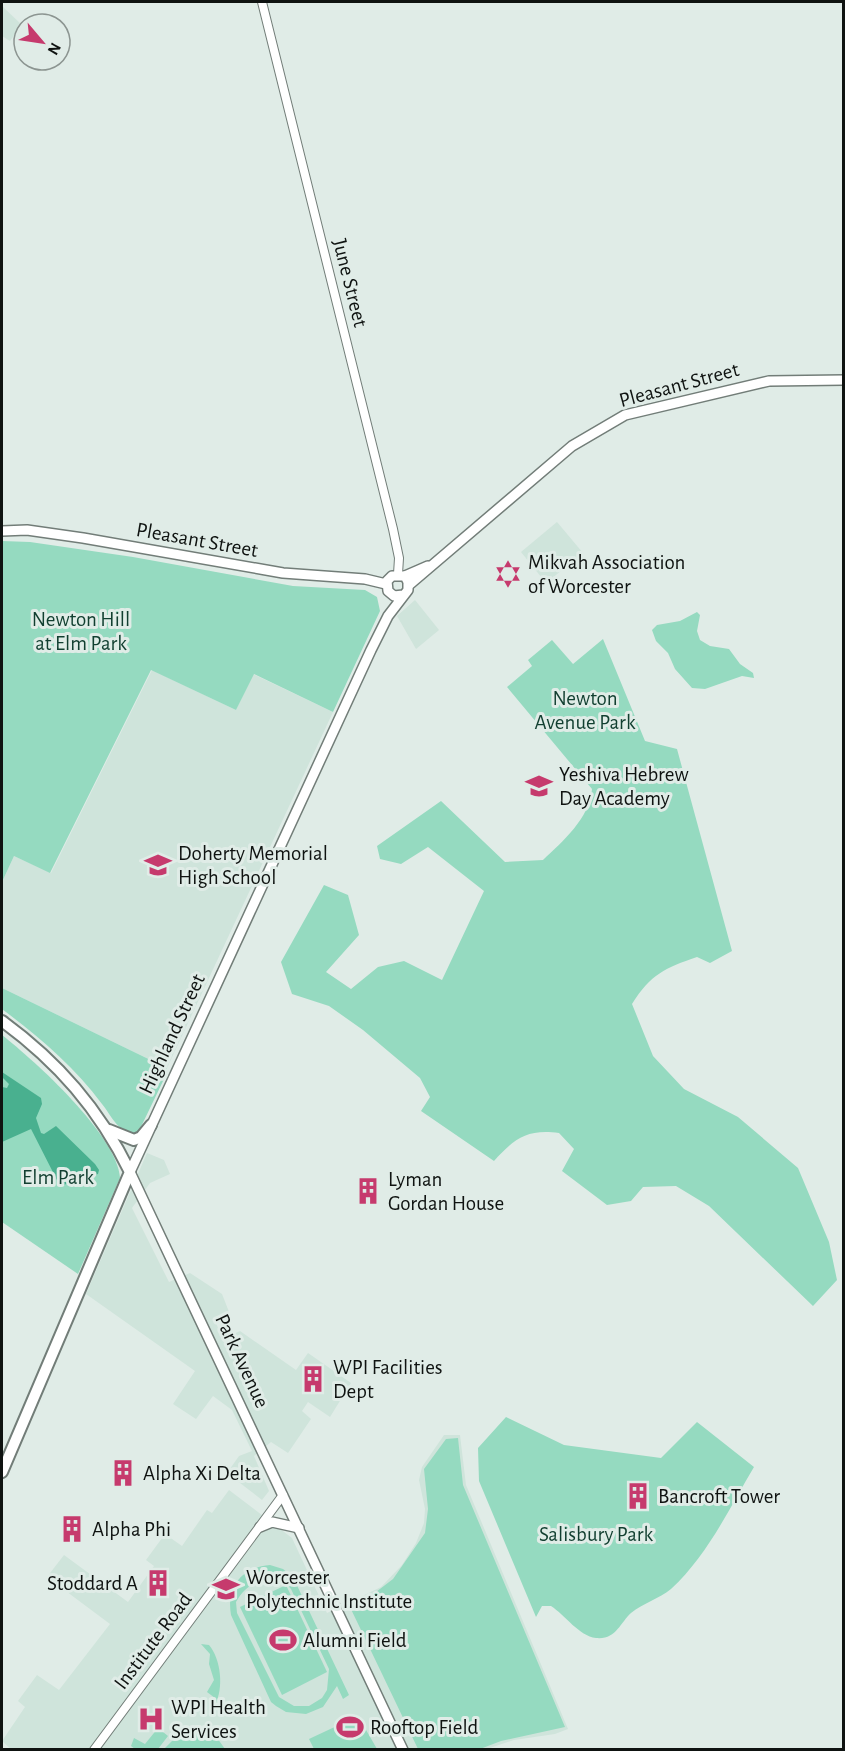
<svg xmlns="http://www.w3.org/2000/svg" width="845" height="1751" font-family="'Alegreya Sans',sans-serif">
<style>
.built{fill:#cfe4db}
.green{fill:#95dac0;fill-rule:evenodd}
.water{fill:#49b08f}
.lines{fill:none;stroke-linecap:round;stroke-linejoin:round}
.minor-casing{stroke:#727d78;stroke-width:10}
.major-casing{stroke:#727d78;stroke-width:12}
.highway-casing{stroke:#727d78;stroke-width:14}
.minor{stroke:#fff;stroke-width:8}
.major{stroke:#fff;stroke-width:9}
.highway{stroke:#fff;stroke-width:10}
.labels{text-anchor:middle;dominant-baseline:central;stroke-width:6;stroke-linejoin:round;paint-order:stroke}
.street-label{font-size:21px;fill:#0f1311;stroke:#e0ece7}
.poi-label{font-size:21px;fill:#0f1311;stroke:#e0ece7;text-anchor:start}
.park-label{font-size:21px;fill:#113f30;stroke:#e0ece7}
</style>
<rect width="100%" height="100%" fill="#e0ece7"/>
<!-- built -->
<g class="built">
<polygon points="2,6 22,25 10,41 2,36"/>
<polygon points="557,522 583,553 546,583 521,552"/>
<polygon points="415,600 439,630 416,649 397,616"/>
<polygon points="152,670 236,710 253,674 333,712 167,1068 2,988 2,882 14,856 51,873"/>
<polygon points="147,1153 164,1160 170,1174 150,1183 132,1208 169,1282 190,1273 222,1294 231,1317 216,1323 223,1339 240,1331 296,1370 308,1353 351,1383 330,1417 308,1402 302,1411 311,1419 288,1453 271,1442 254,1456 269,1491 262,1500 227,1473 239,1456 252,1451 232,1410 213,1396 196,1419 173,1404 195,1371 86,1294"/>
<polygon points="444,1435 460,1435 466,1485 568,1729 555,1734 514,1740 484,1750 12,1750 2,1741 25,1707 18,1701 37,1675 59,1690 110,1624 47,1577 64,1555 128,1602 154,1566 146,1560 165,1534 182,1546 207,1510 212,1513 229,1490 292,1538 327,1613 381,1587 402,1565 416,1543 424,1523 425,1509 419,1480 422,1467"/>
</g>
<!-- green -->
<g class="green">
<polygon points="2,541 30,542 133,557 293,586 365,590 377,597 380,611 333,712 254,674 236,710 151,670 50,873 14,856 2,882"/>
<polygon points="697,612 700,615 697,631 700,640 710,646 729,649 740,664 753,673 754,678 742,676 705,689 692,688 675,669 668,653 656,641 652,630 657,625 680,621"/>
<path d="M603,639L645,741L677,749L732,951L710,963L697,957C665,968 651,974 632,1004L653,1056L684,1089L738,1117L798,1168L829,1242L837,1280L813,1306L709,1206L676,1186L643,1187L631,1201L607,1205L562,1171L574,1149L559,1133C527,1129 515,1138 494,1161L421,1111L430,1097L420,1078L363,1030L329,1006L292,994L281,962L324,885L348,895L359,935L326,972L351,989L378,967L404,961L442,980L484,891L428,847L401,864L380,859L377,846L441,801L505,862L543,860C562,842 590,818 592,789L507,687L532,666L528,660L552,640L573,664Z"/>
<path d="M2,988L167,1068L165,1077L138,1133L134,1135C116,1129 113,1118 102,1104C74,1066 39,1037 2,1009Z"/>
<path d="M2,1035C35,1061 117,1135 120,1178L78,1274L2,1222Z"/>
<path d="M506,1417L564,1445L661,1458L697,1422L754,1467C729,1509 707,1556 671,1589C659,1599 643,1603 631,1613C620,1623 616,1640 596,1638C579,1636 565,1615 551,1606H542L536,1617L479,1481L478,1448Z"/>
<polygon points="458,1438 463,1485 565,1727 501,1741 480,1749 418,1749 349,1605 376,1592 393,1579 425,1533 428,1509 424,1469 446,1439"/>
<path d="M270,1565L283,1569L293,1577L349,1695L343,1699L337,1686L323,1707L306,1714L286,1712L276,1706L271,1702L231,1615C226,1587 242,1567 270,1565ZM266,1579H282L291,1589L329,1669L327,1690L322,1698L309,1706H294L279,1697L237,1613L236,1602C243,1589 252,1583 266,1579Z"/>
<polygon points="286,1585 327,1672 282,1695 240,1607"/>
<path d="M201,1644L209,1645C221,1659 224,1688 215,1705L212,1702L215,1698L207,1692L214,1680L209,1664L210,1654Z"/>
<polygon points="358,1716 377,1749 314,1749 309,1739"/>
<polygon points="158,1728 168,1736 158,1749 135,1749 131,1746 134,1738 145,1744"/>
<polygon points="195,1729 215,1735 225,1749 164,1749 180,1733"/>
</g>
<!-- water -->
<polygon class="water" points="2,1072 41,1098 42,1104 36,1118 41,1133 44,1134 56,1126 95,1164 99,1170 98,1174 60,1186 31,1129 2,1142 2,1087 7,1088 9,1084 2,1077"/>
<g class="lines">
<defs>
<g id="minor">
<polyline points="262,2 393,529 399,558 398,574"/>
<polyline points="94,1750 283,1495"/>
</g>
<g id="major">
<polyline points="2,531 27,530 83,538 283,573 365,579 386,584"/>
<polyline points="405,576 428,566"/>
<polyline points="409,585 572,446 625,415 769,381 844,380"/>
<polyline points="403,595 394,596 388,591 387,581 392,576 405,576 408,582 408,590 388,616 371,650 130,1172 403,1750"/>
<polyline points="260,1527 272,1522 299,1528"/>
</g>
<g id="highway">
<path d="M2,1021C58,1062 99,1109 130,1172L2,1472"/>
<polyline points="109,1130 134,1140 141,1137 151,1125"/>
</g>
</defs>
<!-- minor casing -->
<use href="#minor" class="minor-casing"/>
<!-- major casing -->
<use href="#major" class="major-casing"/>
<!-- highway casing -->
<use href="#highway" class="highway-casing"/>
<!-- minor -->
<use href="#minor" class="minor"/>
<!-- major -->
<use href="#major" class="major"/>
<!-- highway -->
<use href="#highway" class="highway"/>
</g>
<!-- icons -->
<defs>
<symbol id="synagogue-bare" viewBox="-9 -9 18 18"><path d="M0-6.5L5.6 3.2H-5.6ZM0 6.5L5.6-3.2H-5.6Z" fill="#c63a6d" stroke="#e0ece7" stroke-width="2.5" paint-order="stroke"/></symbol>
<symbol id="school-bare" viewBox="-9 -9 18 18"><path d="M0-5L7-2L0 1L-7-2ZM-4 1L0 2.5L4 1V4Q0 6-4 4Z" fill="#c63a6d" stroke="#e0ece7" stroke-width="2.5" paint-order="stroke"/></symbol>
<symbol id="building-bare" viewBox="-9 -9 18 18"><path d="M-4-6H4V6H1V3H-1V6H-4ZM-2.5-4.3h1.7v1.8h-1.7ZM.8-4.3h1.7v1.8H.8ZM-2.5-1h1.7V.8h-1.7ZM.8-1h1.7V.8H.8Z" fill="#c63a6d" stroke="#e0ece7" stroke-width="2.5" paint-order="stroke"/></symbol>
<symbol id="university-bare" viewBox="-9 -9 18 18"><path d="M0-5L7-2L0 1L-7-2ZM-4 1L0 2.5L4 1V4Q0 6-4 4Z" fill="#c63a6d" stroke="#e0ece7" stroke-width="2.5" paint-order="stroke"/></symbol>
<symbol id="stadium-bare" viewBox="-9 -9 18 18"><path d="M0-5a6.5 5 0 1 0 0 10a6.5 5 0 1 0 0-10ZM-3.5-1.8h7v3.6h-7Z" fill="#c63a6d" stroke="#e0ece7" stroke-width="2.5" paint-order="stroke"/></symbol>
<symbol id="hospital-bare" viewBox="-9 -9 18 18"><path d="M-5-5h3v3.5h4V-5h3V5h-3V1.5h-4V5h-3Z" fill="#c63a6d" stroke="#e0ece7" stroke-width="2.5" paint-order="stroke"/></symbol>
</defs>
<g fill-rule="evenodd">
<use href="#synagogue-bare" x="489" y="555" width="38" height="38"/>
<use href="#school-bare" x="520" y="767" width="38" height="38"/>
<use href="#school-bare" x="139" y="846" width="38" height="38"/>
<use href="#building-bare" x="349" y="1172" width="38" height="38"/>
<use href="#building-bare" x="294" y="1360" width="38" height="38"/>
<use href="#building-bare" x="104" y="1454" width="38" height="38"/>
<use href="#building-bare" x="619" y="1477" width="38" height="38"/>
<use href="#building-bare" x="53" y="1510" width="38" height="38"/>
<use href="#building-bare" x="139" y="1564" width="38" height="38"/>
<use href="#university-bare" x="207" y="1570" width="38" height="38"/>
<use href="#stadium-bare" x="264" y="1621" width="38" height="38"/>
<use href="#hospital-bare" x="132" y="1700" width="38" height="38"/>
<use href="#stadium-bare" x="331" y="1708" width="38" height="38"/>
</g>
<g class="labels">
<!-- street labels -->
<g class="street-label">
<text transform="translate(350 283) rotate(76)">June Street</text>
<text transform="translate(679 385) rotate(-15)">Pleasant Street</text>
<text transform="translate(197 540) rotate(10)">Pleasant Street</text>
<text transform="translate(172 1034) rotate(-65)">Highland Street</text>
<text transform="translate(242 1361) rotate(65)">Park Avenue</text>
<text transform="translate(153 1641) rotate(-53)">Institute Road</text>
</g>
<!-- poi labels -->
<g class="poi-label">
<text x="528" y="562">Mikvah Association<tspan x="528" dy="24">of Worcester</tspan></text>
<text x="559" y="774">Yeshiva Hebrew<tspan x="559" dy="24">Day Academy</tspan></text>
<text x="178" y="853">Doherty Memorial<tspan x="178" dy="24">High School</tspan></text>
<text x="388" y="1179">Lyman<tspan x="388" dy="24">Gordan House</tspan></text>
<text x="333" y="1367">WPI Facilities<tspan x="333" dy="24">Dept</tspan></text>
<text x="143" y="1473">Alpha Xi Delta</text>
<text x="658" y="1496">Bancroft Tower</text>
<text x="92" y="1529">Alpha Phi</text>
<text x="246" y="1577">Worcester<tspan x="246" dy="24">Polytechnic Institute</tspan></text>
<text x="138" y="1583" text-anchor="end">Stoddard A</text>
<text x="303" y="1640">Alumni Field</text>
<text x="171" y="1707">WPI Health<tspan x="171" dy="24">Services</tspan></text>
<text x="370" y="1727">Rooftop Field</text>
</g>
<!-- park labels -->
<g class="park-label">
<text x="81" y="619">Newton Hill<tspan x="81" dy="24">at Elm Park</tspan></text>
<text x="585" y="698">Newton<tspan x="585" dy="24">Avenue Park</tspan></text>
<text x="58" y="1177">Elm Park</text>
<text x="596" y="1534">Salisbury Park</text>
</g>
</g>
<!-- border -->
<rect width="845" height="1751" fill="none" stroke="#0f1311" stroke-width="6"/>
<!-- north arrow -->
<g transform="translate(42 42) rotate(119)"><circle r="28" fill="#e0ece7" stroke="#8c9591" stroke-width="1.5"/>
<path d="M0-4.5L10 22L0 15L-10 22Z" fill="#c63a6d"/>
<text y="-9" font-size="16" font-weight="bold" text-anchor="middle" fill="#0f1311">N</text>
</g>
</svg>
